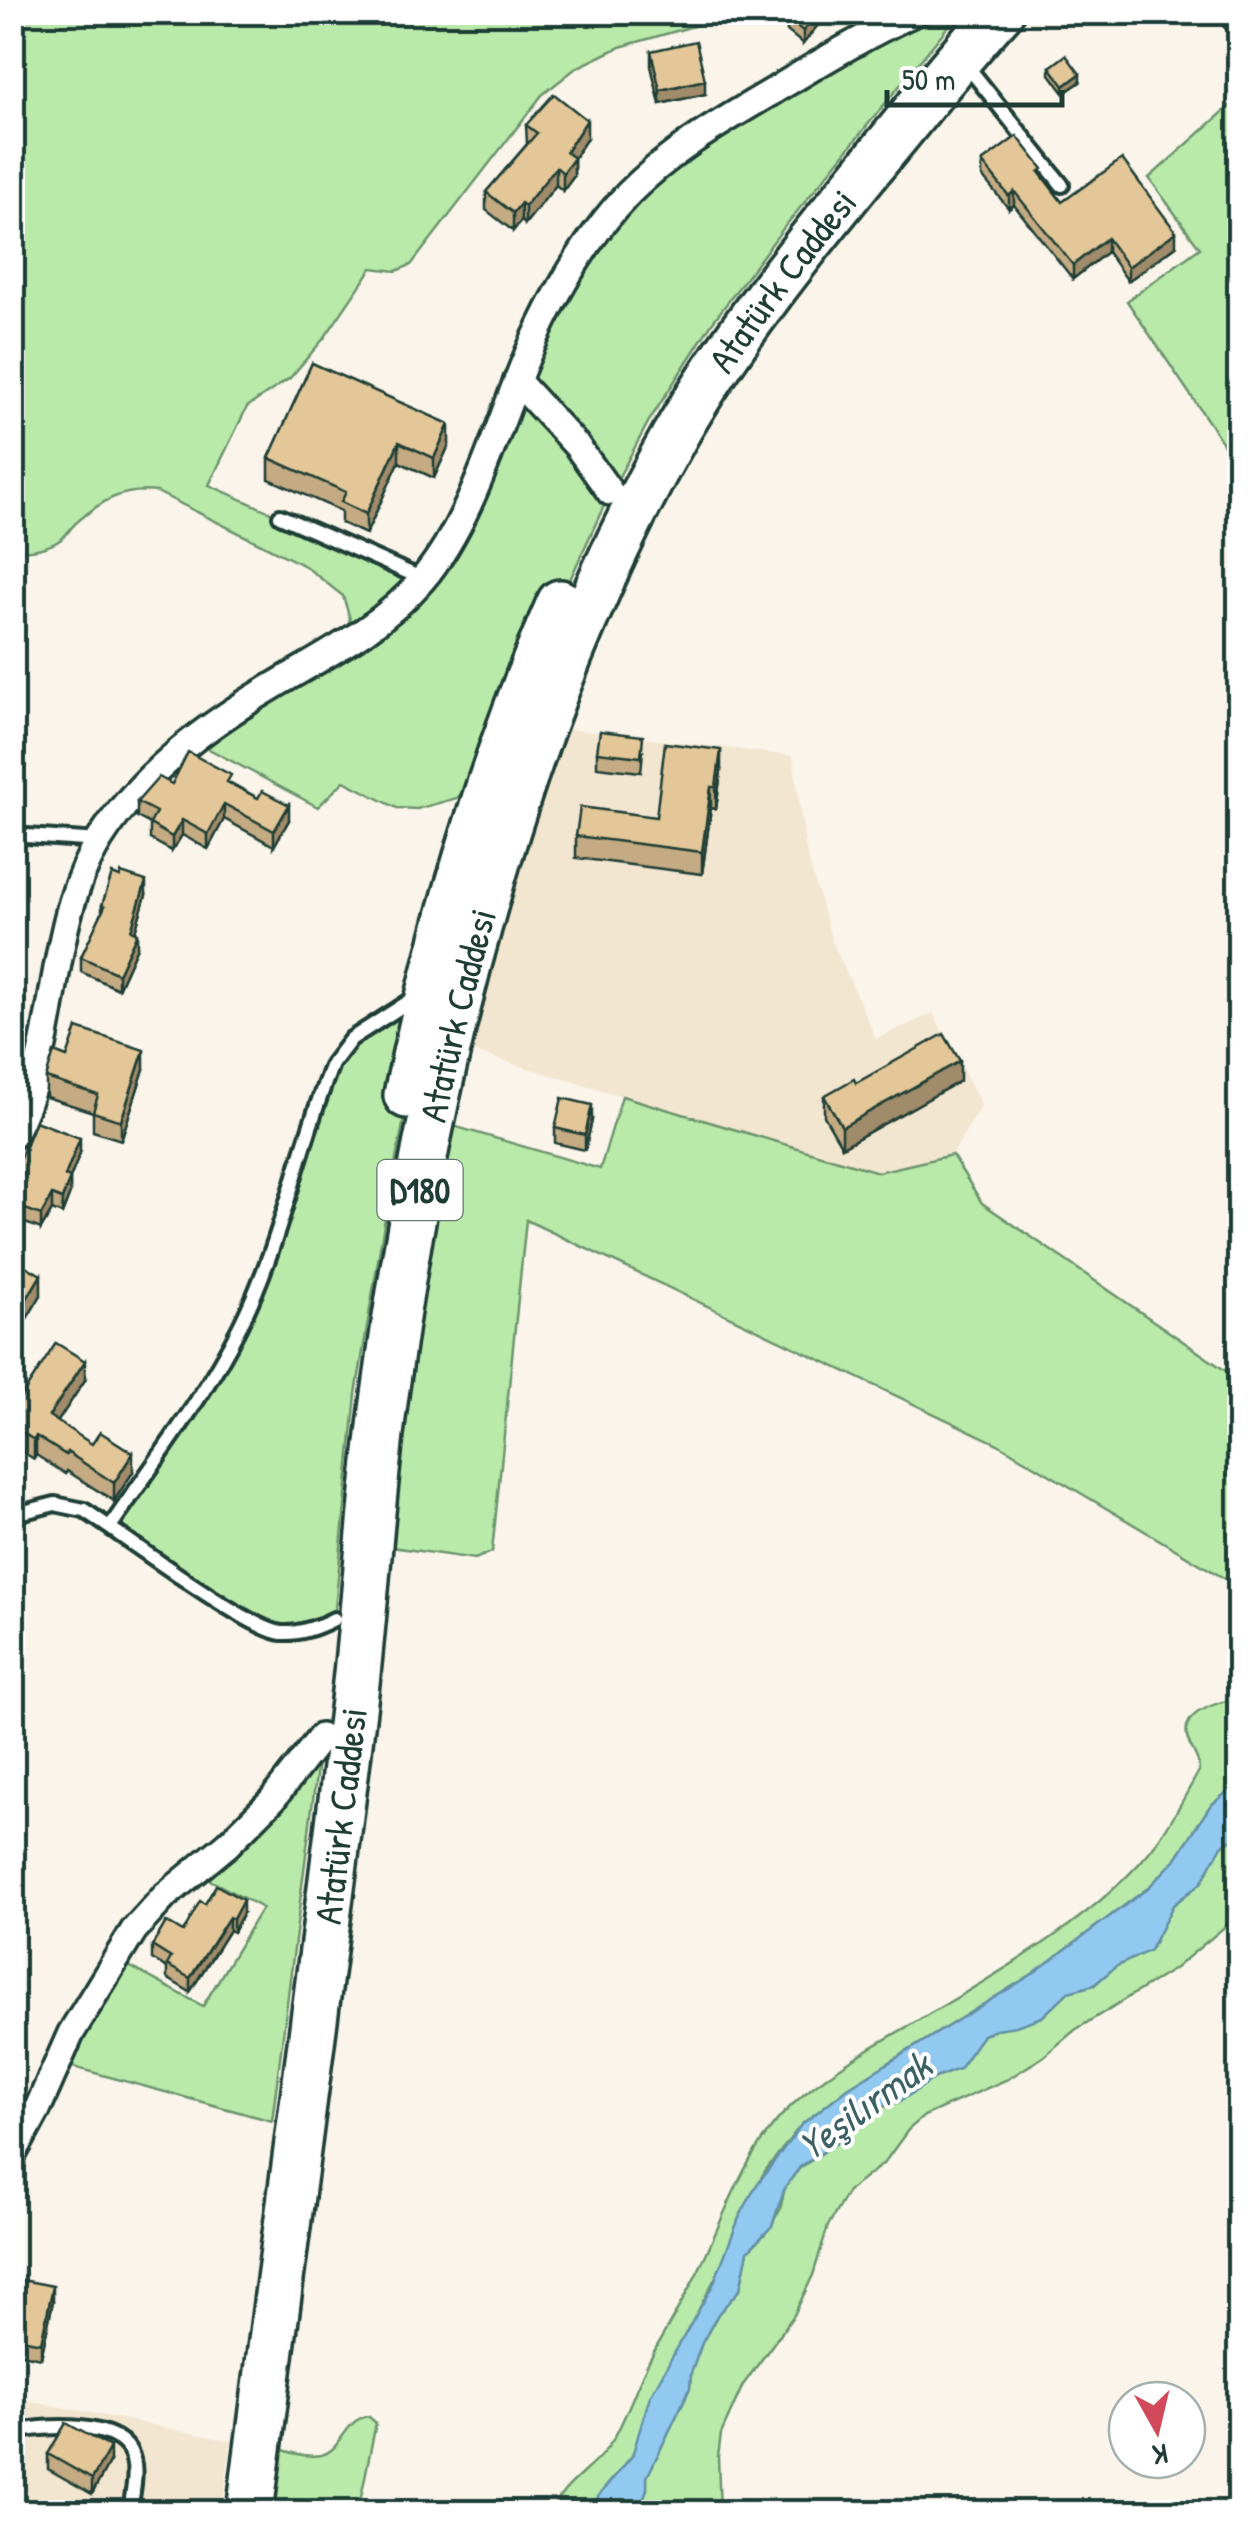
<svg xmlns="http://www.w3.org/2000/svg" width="1252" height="2525" font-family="'Patrick Hand',sans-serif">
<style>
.built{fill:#f3e6d1}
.green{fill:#baeaa9;stroke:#6c946e;stroke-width:2.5}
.water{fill:#92c9f1;stroke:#6491a5;stroke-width:2.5}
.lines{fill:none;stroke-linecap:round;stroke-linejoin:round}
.lane-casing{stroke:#1f3d34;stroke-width:20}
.street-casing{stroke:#1f3d34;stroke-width:32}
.highway-casing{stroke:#1f3d34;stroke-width:52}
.lane{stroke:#fff;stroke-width:12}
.street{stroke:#fff;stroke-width:25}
.highway{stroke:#fff;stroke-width:45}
.wall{fill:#c4ab83;stroke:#1f3d34;stroke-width:2.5}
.shaded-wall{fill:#a08b6a;stroke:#1f3d34;stroke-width:2.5}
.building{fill:#e4c798;stroke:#1f3d34;stroke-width:2.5}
.labels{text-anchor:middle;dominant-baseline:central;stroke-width:8;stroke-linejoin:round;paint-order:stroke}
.shield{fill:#fff;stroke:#627771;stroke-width:2.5}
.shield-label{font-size:35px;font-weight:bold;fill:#1f3d34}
.street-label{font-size:38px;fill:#1f3d34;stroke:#fff}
.water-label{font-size:40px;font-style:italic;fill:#3c6063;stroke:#fff}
</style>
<rect width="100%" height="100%" fill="#faf4ea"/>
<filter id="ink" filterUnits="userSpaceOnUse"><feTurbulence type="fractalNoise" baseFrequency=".01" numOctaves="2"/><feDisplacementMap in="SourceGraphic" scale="20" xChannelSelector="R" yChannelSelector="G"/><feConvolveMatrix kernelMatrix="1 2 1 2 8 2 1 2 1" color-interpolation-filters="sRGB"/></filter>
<g filter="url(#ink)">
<!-- built -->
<g class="built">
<polygon points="543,726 793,756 806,852 832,941 876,1039 933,1013 981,1105 952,1155 878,1172 450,1045"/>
<polygon points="12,2397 231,2441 222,2512 13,2512"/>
</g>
<!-- green -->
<g class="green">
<path d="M12,13H739L620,47L576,68L542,95L411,265L396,271L372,268L325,337L290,378L247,407L209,485L422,579L529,351L627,195L916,13H959L782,230L712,323L649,421L608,497L568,584L499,753L457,798L417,809L397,808L344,781L318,807L192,740L337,650L350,619L343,596L305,566L157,492C123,488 102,500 77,522C71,527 66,536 60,540C47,549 27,551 13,551Z"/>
<polygon points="1239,98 1239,467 1127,301 1200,248 1149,178"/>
<polygon points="430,989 388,1200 356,1394 334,1619 280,1633 110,1527 241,1324 317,1102 351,1039"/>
<polygon points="622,1096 878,1172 952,1155 982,1203 1239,1380 1239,1587 998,1444 526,1220 492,1552 475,1559 370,1544 433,1120 600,1169"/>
<path d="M1239,1697V1775L1231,1789L1210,1806L1175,1860L1148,1888L1031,1975L848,2088L801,2125L765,2171L739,2218L724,2261L671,2363L632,2456L599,2495L591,2512H551C565,2480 597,2468 614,2438C627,2415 636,2387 648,2363C665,2329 686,2298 702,2263C727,2210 747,2147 791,2106C831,2068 881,2042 929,2014C1003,1971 1106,1911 1157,1842C1173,1820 1186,1794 1199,1771C1199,1757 1192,1751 1188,1740C1178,1710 1220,1703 1239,1697Z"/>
<polygon points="321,1737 272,2121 58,2063 116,1959 203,2006 262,1908 195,1872"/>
<polygon points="1239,1828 1239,1915 1174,1969 1075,2030 1043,2057 1008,2079 924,2116 908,2130 884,2163 848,2191 828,2226 813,2275 794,2315 743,2385 721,2434 718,2457 720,2512 638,2512 647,2489 647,2477 690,2388 691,2373 702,2343 718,2314 740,2289 748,2251 764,2235 780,2210 785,2187 800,2168 847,2136 864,2110 884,2107 935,2078 959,2069 983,2035 996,2029 1042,2017 1068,1992 1094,1985 1115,1967 1150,1950 1173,1905 1201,1883 1222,1846 1234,1837"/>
<path d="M368,2416L376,2423L358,2512H250L259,2442C277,2447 301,2459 321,2455C343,2450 343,2420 368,2416Z"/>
</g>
<!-- water -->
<polygon class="water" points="1239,1775 1239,1828 1234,1837 1222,1846 1201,1883 1173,1905 1150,1950 1115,1967 1094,1985 1068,1992 1042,2017 1016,2026 996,2029 983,2035 959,2069 935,2078 899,2102 864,2110 847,2136 800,2167 785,2187 772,2226 748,2251 740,2289 718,2314 702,2343 691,2373 690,2388 647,2477 647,2489 638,2512 591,2512 599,2495 632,2456 650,2396 713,2285 739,2218 756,2186 801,2125 848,2088 1031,1975 1148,1888 1175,1860 1210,1806 1231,1789"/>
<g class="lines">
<defs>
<g id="lane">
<polyline points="964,62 1062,185"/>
<polyline points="280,516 423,579"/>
<polyline points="12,835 99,841"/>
<path d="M12,1515L55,1504L84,1510C121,1534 247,1629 282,1633C301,1634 318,1627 334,1619"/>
<path d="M110,1527C155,1461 204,1398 240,1326C281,1244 298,1150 332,1064L351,1039L419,995"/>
<path d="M12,2433C41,2425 120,2419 132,2456C138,2473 132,2495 130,2512"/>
</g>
<g id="street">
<polyline points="517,381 577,446 610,492"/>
<path d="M12,1136C62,1045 44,928 100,839C143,772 207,725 275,685C327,654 382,627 422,580C473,520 497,426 528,354C553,297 585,239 628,194C669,152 721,122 770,93C818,64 865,35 916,12"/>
<polyline points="12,2156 37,2110 71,2033 134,1930 165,1896 228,1844 272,1800 321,1737"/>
</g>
<g id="highway">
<path d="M407,1095C442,927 490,762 560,603"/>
<path id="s1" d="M250,2512C284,2242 322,1972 354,1701C366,1599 371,1496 385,1395C427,1076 514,718 674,437C732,336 805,246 879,156C919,108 957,58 1000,12"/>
</g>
</defs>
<!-- lane casing -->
<use href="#lane" class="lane-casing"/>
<!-- street casing -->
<use href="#street" class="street-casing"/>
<!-- highway casing -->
<use href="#highway" class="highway-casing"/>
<!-- lane -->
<use href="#lane" class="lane"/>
<!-- street -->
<use href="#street" class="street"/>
<!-- highway -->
<use href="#highway" class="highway"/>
</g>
<!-- wall -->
<g class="wall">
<polygon points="792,12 828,12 803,44 787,31 787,19"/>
<polygon points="1210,12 1240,12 1240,44"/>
<polygon points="651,51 705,94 660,104 651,66"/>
<polygon points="1050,67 1080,82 1064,93 1050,74"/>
<polygon points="526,125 587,138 574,158 574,176 563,191 556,185 525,224 521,221 513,231 486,210 486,192 527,144"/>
<polygon points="982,162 1043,177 1062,202 1176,246 1128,281 1107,252 1073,279 1014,205 1009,209 982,176"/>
<polygon points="312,363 449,445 434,478 399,462 366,534 341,523 341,511 269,479 269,458"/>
<polygon points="643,751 641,772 597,767 597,752"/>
<polygon points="721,771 716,809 711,808 702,874 576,858 576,836 656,817"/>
<polygon points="231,783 258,798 289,820 274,846 224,819 208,849 182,835 172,851 150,839 150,824 137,817 137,802 172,784"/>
<polygon points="146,895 135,931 137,947 118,989 81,972 81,957 102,913 102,905"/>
<polygon points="67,1057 144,1069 121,1140 93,1131 93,1112 46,1097 46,1078"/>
<polygon points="960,1081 842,1147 824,1116 824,1096 856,1083"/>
<polygon points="592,1120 585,1150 555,1143 555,1128"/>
<polygon points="80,1153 70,1178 70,1193 62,1214 52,1210 41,1229 12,1218 12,1178"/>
<polygon points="12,1258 41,1295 23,1325 12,1318"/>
<polygon points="85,1380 57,1422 133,1472 114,1501 67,1471 66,1474 36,1455 34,1459 12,1445 12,1411"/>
<polygon points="205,1904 243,1913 233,1932 229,1930 190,1992 167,1978 167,1968 152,1959 152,1946 183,1932"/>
<polygon points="12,2278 53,2301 41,2358 12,2352"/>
<polygon points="48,2454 110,2461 92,2494 48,2469"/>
</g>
<!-- shaded-wall -->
<g class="shaded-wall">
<polygon points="818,12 828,12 803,44 803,31"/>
<polygon points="1080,74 1080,82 1064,93 1064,86"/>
<polygon points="705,80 705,94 660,104 660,90"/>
<polygon points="587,120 587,138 571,163 574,158 574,176 563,191 563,173 566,152"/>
<polygon points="556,167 556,185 525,224 525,206"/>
<polygon points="1014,191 1014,205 1009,209 1009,196"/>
<polygon points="521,203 521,221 513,231 513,213"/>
<polygon points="1176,232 1176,246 1128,281 1128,267"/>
<polygon points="1107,238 1107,252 1073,279 1073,265"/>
<polygon points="449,424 449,445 434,478 434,458"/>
<polygon points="399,442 399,462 366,534 366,514"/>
<polygon points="721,750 721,771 716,809 716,787"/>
<polygon points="711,787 711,808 702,874 702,852"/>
<polygon points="224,804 224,819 208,849 208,834"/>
<polygon points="289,805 289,820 274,846 274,831"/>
<polygon points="182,820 182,835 172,851 172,837"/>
<polygon points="146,881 146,895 131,944 131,930"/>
<polygon points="137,933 137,947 118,989 118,974"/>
<polygon points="144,1050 144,1069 121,1140 121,1121"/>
<polygon points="960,1061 960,1081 842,1147 842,1127"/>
<polygon points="592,1105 592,1120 585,1150 585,1135"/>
<polygon points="80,1138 80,1153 65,1191 65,1176"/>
<polygon points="70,1178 70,1193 62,1214 62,1199"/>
<polygon points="52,1195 52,1210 41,1229 41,1215"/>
<polygon points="41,1275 41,1295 23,1325 23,1305"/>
<polygon points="85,1361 85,1380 49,1435 49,1416"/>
<polygon points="36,1436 36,1455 34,1459 34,1440"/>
<polygon points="133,1453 133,1472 114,1501 114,1483"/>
<polygon points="243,1900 243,1913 233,1932 233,1919"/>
<polygon points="229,1917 229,1930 190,1992 190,1978"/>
<polygon points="17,2226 17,2241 12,2260 12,2245"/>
<polygon points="53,2286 53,2301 41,2358 41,2343"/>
<polygon points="110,2447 110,2461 92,2494 92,2479"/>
</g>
<!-- building -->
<g class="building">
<polygon points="792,12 818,12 803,31 787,19"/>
<polygon points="1227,12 1240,12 1240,26"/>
<polygon points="696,41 705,80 660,90 651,51"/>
<polygon points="1066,55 1080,74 1064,86 1050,67"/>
<polygon points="554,94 587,120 566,152 574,158 563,173 556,167 525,206 521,203 513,213 486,192 537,133 526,125"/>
<polygon points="1017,136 1043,169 1039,172 1062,202 1122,159 1176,232 1128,267 1107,238 1073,265 1014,191 1009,196 982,162"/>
<polygon points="312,363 449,424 434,458 399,442 366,514 341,502 346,492 269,458"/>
<polygon points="600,731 643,736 641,757 597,752"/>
<polygon points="665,743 721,750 716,787 711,787 702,852 576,836 580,807 656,817"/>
<polygon points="188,752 231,775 227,782 258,798 262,791 289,805 274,831 224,804 208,834 182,820 172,837 150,824 156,812 137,802 159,777 172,784"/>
<polygon points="121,873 146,881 131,930 137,933 118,974 81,957 105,906 102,905 112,874 120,877"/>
<polygon points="77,1028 144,1050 121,1121 93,1112 98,1095 46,1078 54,1052 67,1057"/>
<polygon points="944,1034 960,1061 842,1127 824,1096 854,1079 856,1083"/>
<polygon points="562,1098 592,1105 585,1135 555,1128"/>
<polygon points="35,1121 80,1138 65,1176 70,1178 62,1199 52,1195 41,1215 12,1204 12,1178"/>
<polygon points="12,1258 41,1275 23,1305 12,1299"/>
<polygon points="56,1343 85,1361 49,1416 92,1444 100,1432 133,1453 114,1483 67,1452 66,1455 36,1436 34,1440 12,1426 12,1411"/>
<polygon points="216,1885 243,1900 233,1919 229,1917 190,1978 167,1965 171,1958 152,1946 166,1922 183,1932 200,1901 205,1904"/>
<polygon points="12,2226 17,2226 12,2245"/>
<polygon points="12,2278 53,2286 41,2343 12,2337"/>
<polygon points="66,2423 110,2447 92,2479 48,2454"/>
</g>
</g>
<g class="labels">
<!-- shield labels -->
<rect class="shield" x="377.5" y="1160" width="85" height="60" rx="8"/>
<g class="shield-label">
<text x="420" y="1190">D180</text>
</g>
<!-- street labels -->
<g class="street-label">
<text stroke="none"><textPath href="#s1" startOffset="2322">Atatürk Caddesi</textPath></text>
<text stroke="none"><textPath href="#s1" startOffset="1512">Atatürk Caddesi</textPath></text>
<text stroke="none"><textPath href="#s1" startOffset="702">Atatürk Caddesi</textPath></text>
</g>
<!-- water labels -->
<g class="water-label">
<text transform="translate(864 2105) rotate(-36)">Yeşilırmak</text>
</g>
</g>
<!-- margin -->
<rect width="1252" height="2525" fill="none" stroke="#fff" stroke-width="50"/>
<rect x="25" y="25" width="1202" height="2475" fill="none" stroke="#1f3d34" stroke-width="4" filter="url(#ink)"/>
<!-- north arrow -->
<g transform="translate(1157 2430) rotate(172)"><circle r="48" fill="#ffffff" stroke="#a5b1ae" stroke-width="2.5"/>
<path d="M0-8L18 38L0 25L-18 38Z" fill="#d1495b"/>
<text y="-15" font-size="28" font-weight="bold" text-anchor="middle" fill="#1f3d34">K</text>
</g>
<!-- scale -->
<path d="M887 90v15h175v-15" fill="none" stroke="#1f3d34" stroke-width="5"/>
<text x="902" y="90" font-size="30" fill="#1f3d34" stroke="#ffffff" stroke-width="8" paint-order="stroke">50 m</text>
</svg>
